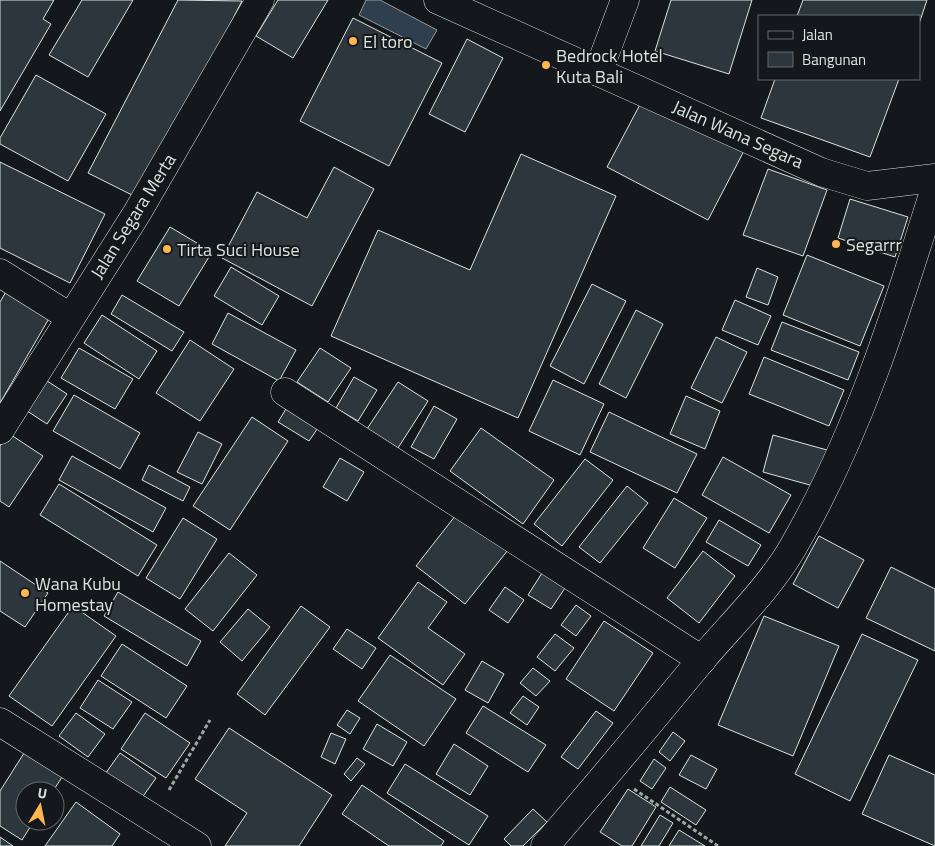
<svg xmlns="http://www.w3.org/2000/svg" width="935" height="846" font-family="'Titillium Web',sans-serif">
<style>
.water{fill:#2f3f4d;stroke:#939e99}
.building{fill:#2c363c;stroke:#d8e6dc}
.lines{fill:none;stroke-linecap:round;stroke-linejoin:round}
.minor-casing{stroke:#d8e6dc;stroke-width:29}
.path{stroke:#9da8a2;stroke-width:3;stroke-dasharray:4 2.5;stroke-linecap:butt}
.minor{stroke:#14181c;stroke-width:28}
.poi-dot{fill:#ffb74d;stroke:#14181c;stroke-width:2}
.labels{text-anchor:middle;dominant-baseline:central;stroke-width:4;stroke-linejoin:round;paint-order:stroke}
.poi-label{font-size:18px;fill:#d8e6dc;stroke:#14181c;text-anchor:start}
.street-label{font-size:18px;fill:#d8e6dc;stroke:#14181c}
</style>
<rect width="100%" height="100%" fill="#14181c"/>
<!-- water -->
<polygon class="water" points="366,0 380,0 437,30 426,49 359,15"/>
<!-- building -->
<g class="building">
<polygon points="0,0 54,0 43,19 51,24 0,111"/>
<polygon points="82,0 133,0 88,77 49,55"/>
<polygon points="178,0 242,1 140,199 88,173"/>
<polygon points="278,0 328,0 293,58 256,36"/>
<polygon points="671,0 752,0 729,74 655,51"/>
<polygon points="803,0 927,0 919,24 919,16 797,16"/>
<polygon points="353,18 442,63 389,166 300,121"/>
<polygon points="467,39 503,58 465,132 429,114"/>
<polygon points="36,75 106,114 68,181 0,144 0,138"/>
<polygon points="775,79 899,79 870,157 761,118"/>
<polygon points="645,95 746,147 708,220 607,167"/>
<polygon points="521,154 616,196 518,418 331,336 378,230 470,270"/>
<polygon points="0,162 105,214 70,283 0,248"/>
<polygon points="334,167 374,189 312,306 222,258 257,192 307,218"/>
<polygon points="768,169 827,190 803,256 743,235"/>
<polygon points="850,199 908,217 895,257 838,238"/>
<polygon points="170,227 212,252 179,306 137,281"/>
<polygon points="807,255 884,286 860,346 783,315"/>
<polygon points="231,267 279,296 262,325 214,296"/>
<polygon points="757,268 778,277 768,305 746,297"/>
<polygon points="592,284 626,301 584,384 550,366"/>
<polygon points="7,290 51,315 0,403 0,302"/>
<polygon points="122,295 184,332 172,351 111,314"/>
<polygon points="735,300 771,316 758,345 722,330"/>
<polygon points="636,310 663,324 626,398 599,384"/>
<polygon points="228,313 296,350 279,381 212,344"/>
<polygon points="102,315 157,351 139,379 84,343"/>
<polygon points="782,322 859,352 848,380 771,350"/>
<polygon points="716,337 747,352 722,403 691,388"/>
<polygon points="190,340 234,369 200,421 156,393"/>
<polygon points="79,348 133,379 115,409 61,378"/>
<polygon points="320,348 351,368 328,402 297,382"/>
<polygon points="764,357 844,390 829,426 749,394"/>
<polygon points="41,377 67,394 47,424 21,407"/>
<polygon points="354,377 377,390 358,421 336,408"/>
<polygon points="553,380 604,404 580,455 529,431"/>
<polygon points="398,382 428,401 398,448 367,429"/>
<polygon points="74,395 140,433 120,469 53,431"/>
<polygon points="686,396 720,411 705,449 670,434"/>
<polygon points="292,399 324,419 309,441 278,422"/>
<polygon points="434,406 457,419 434,459 411,447"/>
<polygon points="609,412 697,454 677,493 590,452"/>
<polygon points="252,417 288,441 230,530 193,506"/>
<polygon points="481,428 554,480 523,524 450,471"/>
<polygon points="198,432 222,444 202,484 177,472"/>
<polygon points="8,433 43,456 9,507 0,501 0,446"/>
<polygon points="773,435 827,450 817,487 763,472"/>
<polygon points="72,456 166,508 153,532 59,480"/>
<polygon points="723,457 791,495 769,533 702,495"/>
<polygon points="340,458 364,472 347,501 323,487"/>
<polygon points="585,459 613,480 562,546 534,524"/>
<polygon points="149,465 190,487 183,501 142,480"/>
<polygon points="59,484 157,545 138,576 40,515"/>
<polygon points="627,486 648,503 600,563 579,547"/>
<polygon points="674,498 707,518 675,568 643,548"/>
<polygon points="459,511 508,550 465,604 416,566"/>
<polygon points="183,518 217,539 180,599 146,578"/>
<polygon points="719,520 761,545 748,566 706,542"/>
<polygon points="819,536 864,560 838,608 793,584"/>
<polygon points="703,551 735,576 699,623 667,598"/>
<polygon points="229,553 257,575 213,631 185,609"/>
<polygon points="0,561 48,593 25,627 0,611"/>
<polygon points="891,567 935,589 935,651 866,618"/>
<polygon points="542,573 565,588 551,609 528,595"/>
<polygon points="418,582 447,602 428,628 465,654 443,685 378,638"/>
<polygon points="505,587 524,600 508,623 489,610"/>
<polygon points="118,592 201,641 187,666 104,616"/>
<polygon points="576,605 591,616 576,636 561,625"/>
<polygon points="73,606 116,636 52,726 9,696"/>
<polygon points="301,606 330,627 265,715 237,694"/>
<polygon points="248,609 270,627 242,661 220,642"/>
<polygon points="764,616 839,646 793,756 718,725"/>
<polygon points="604,621 653,653 614,711 566,679"/>
<polygon points="347,629 376,648 362,669 333,649"/>
<polygon points="555,634 574,648 555,671 537,657"/>
<polygon points="862,634 918,660 850,801 795,774"/>
<polygon points="122,644 187,686 166,718 101,676"/>
<polygon points="390,655 456,699 424,746 358,701"/>
<polygon points="482,661 504,674 488,703 465,690"/>
<polygon points="533,668 550,681 536,696 520,683"/>
<polygon points="98,680 132,702 113,729 80,708"/>
<polygon points="523,696 539,707 527,725 510,713"/>
<polygon points="483,706 546,745 528,772 466,733"/>
<polygon points="347,710 360,718 350,734 337,725"/>
<polygon points="596,711 613,723 578,769 561,757"/>
<polygon points="76,713 105,734 88,757 59,736"/>
<polygon points="145,713 190,743 166,778 121,749"/>
<polygon points="377,724 407,742 393,766 363,749"/>
<polygon points="229,728 332,795 299,846 225,846 247,813 195,779"/>
<polygon points="673,732 685,741 670,761 659,752"/>
<polygon points="331,733 346,739 335,764 321,757"/>
<polygon points="454,744 488,766 470,795 436,774"/>
<polygon points="26,750 64,774 53,791 25,791 25,821 34,821 22,840 0,826 0,791"/>
<polygon points="120,753 156,778 139,802 103,777"/>
<polygon points="691,755 717,769 706,789 679,775"/>
<polygon points="889,755 935,775 935,846 862,814"/>
<polygon points="357,758 365,764 351,781 344,774"/>
<polygon points="654,759 666,768 652,789 640,781"/>
<polygon points="405,764 488,816 469,845 387,793"/>
<polygon points="362,785 444,841 441,846 389,846 342,814"/>
<polygon points="670,787 706,810 696,825 661,802"/>
<polygon points="628,789 656,807 632,846 622,846 600,832"/>
<polygon points="76,802 120,834 112,846 45,846"/>
<polygon points="533,809 547,822 523,846 511,846 504,839"/>
<polygon points="660,815 673,823 659,846 641,846"/>
<polygon points="679,830 705,846 669,846"/>
<polygon points="0,837 13,846 0,846"/>
</g>
<g class="lines">
<defs>
<g id="minor">
<polyline points="438,0 821,172 867,186 935,178"/>
<polyline points="598,72 625,0"/>
<polyline points="0,273 70,317"/>
<polyline points="285,392 702,660"/>
<polyline points="0,430 137,213 260,0"/>
<polyline points="0,722 197,846"/>
<path d="M545,846C599,784 651,721 703,658C732,624 769,588 792,549C858,435 896,314 935,188"/>
</g>
</defs>
<!-- minor casing -->
<use href="#minor" class="minor-casing"/>
<!-- path -->
<g class="path">
<polyline points="634,789 718,846"/>
<polyline points="169,790 210,720"/>
</g>
<!-- minor -->
<use href="#minor" class="minor"/>
</g>
<!-- markers -->
<g class="poi-dot">
<circle cx="353" cy="41" r="5"/>
<circle cx="546" cy="65" r="5"/>
<circle cx="836" cy="244" r="5"/>
<circle cx="167" cy="249" r="5"/>
<circle cx="25" cy="593" r="5"/>
</g>
<g class="labels">
<!-- poi labels -->
<g class="poi-label">
<text x="363" y="41">El toro</text>
<text x="556" y="55">Bedrock Hotel<tspan x="556" dy="21">Kuta Bali</tspan></text>
<text x="846" y="244">Segarrr</text>
<text x="177" y="249">Tirta Suci House</text>
<text x="35" y="583">Wana Kubu<tspan x="35" dy="21">Homestay</tspan></text>
</g>
<!-- street labels -->
<g class="street-label">
<text transform="translate(738 134) rotate(24)">Jalan Wana Segara</text>
<text transform="translate(133 216) rotate(-58)">Jalan Segara Merta</text>
</g>
</g>
<!-- legend -->
<rect x="758" y="15" width="162" height="65" fill="#14181c" stroke="#626a69"/>
<rect x="768" y="31" width="25" height="8" fill="#14181c" stroke="#626a69"/>
<text x="802" y="40" font-size="15" fill="#d8e6dc">Jalan</text>
<rect x="768" y="52" width="25" height="15" fill="#2c363c" stroke="#626a69"/>
<text x="802" y="65" font-size="15" fill="#d8e6dc">Bangunan</text>
<!-- north arrow -->
<g transform="translate(40 806) rotate(10)"><circle r="24" fill="#14181c" stroke="#626a69"/>
<path d="M0-4L9 19L0 12L-9 19Z" fill="#ffb74d"/>
<text y="-8" font-size="14" font-weight="bold" text-anchor="middle" fill="#d8e6dc">U</text>
</g>
</svg>
